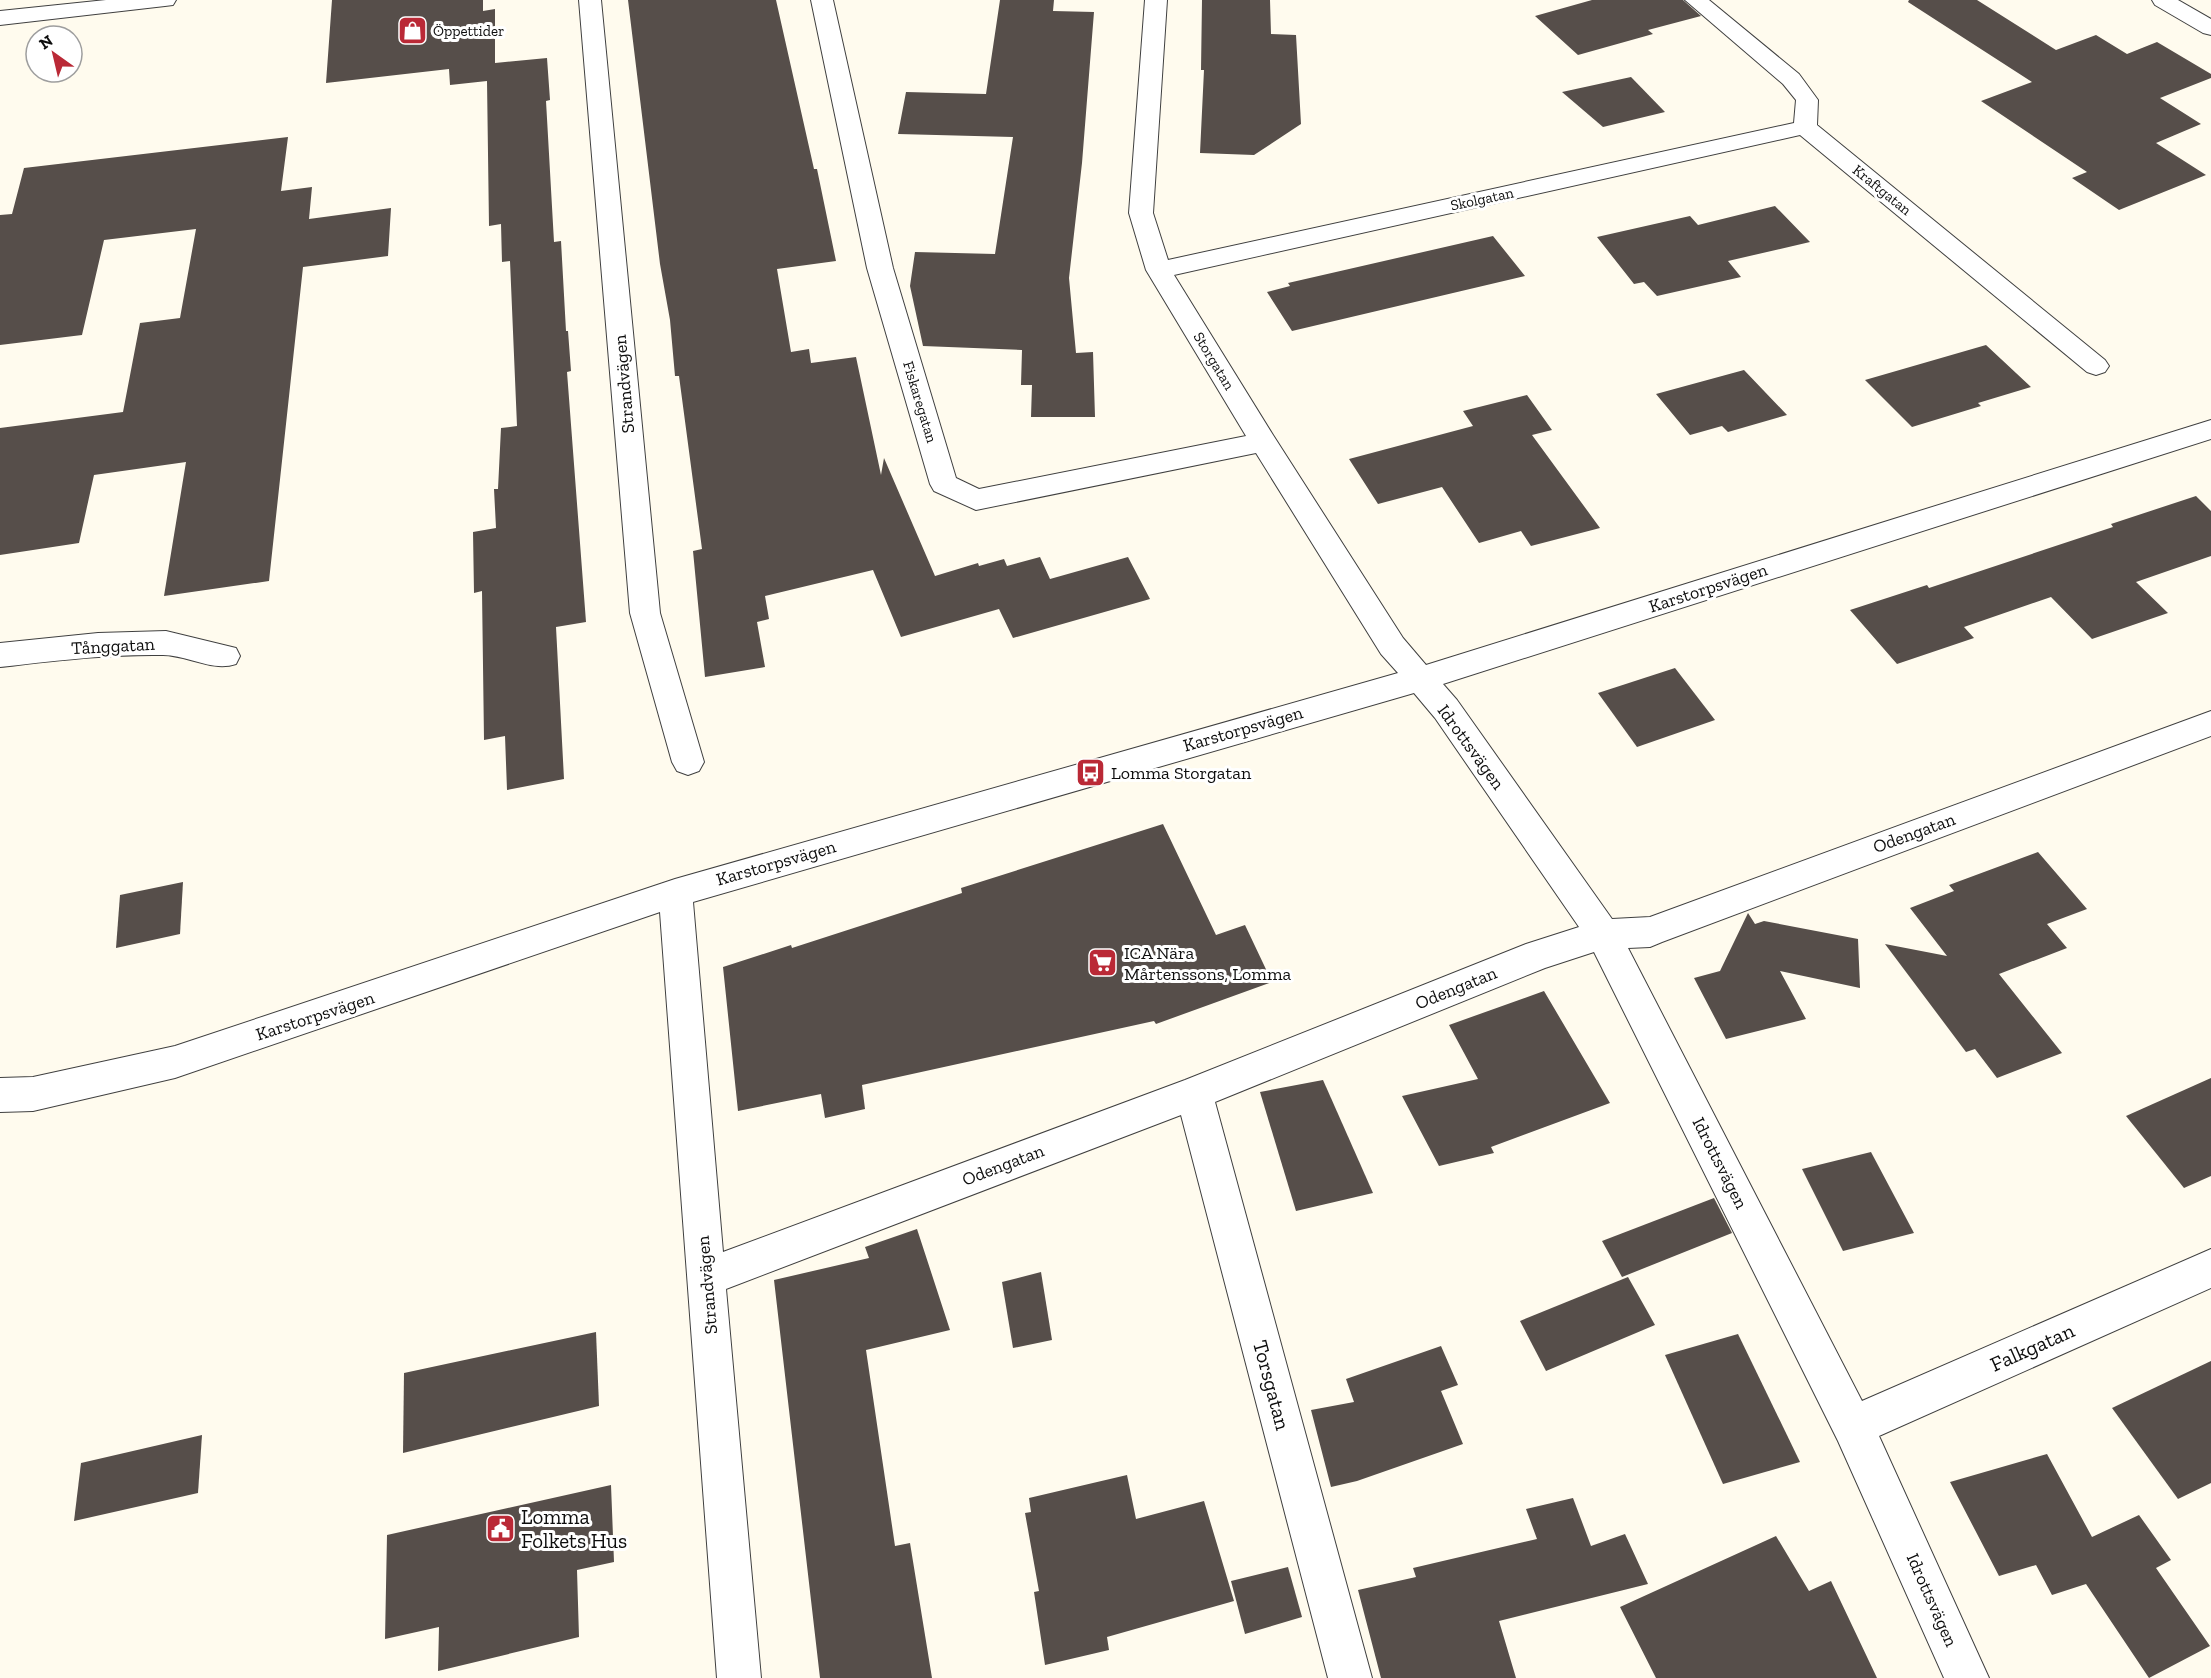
<svg xmlns="http://www.w3.org/2000/svg" width="2211" height="1678" font-family="'Zilla Slab',serif">
<style>
.building{fill:#564e4a}
.lines{fill:none;stroke-linecap:round;stroke-linejoin:round}
.minor-casing{stroke:#404040;stroke-width:2}
.minor{fill:#fff;fill-rule:evenodd}
.labels{text-anchor:middle;dominant-baseline:central;stroke-width:6;stroke-linejoin:round;paint-order:stroke}
.far-poi-label{font-size:15px;fill:#0d0d0d;stroke:#fff;text-anchor:start}
.far-street-label{font-size:15px;fill:#0d0d0d;stroke:#fff}
.street-label{font-size:18px;fill:#0d0d0d;stroke:#fff}
.poi-label{font-size:18px;fill:#0d0d0d;stroke:#fff;text-anchor:start}
.near-street-label{font-size:21px;fill:#0d0d0d;stroke:#fff}
.near-poi-label{font-size:21px;fill:#0d0d0d;stroke:#fff;text-anchor:start}
</style>
<rect width="100%" height="100%" fill="#fffbee"/>
<!-- building -->
<g class="building">
<polygon points="332,0 483,0 483,11 495,9 495,63 547,58 550,100 546,101 554,242 561,241 566,331 568,331 571,371 567,372 586,622 556,627 564,779 507,790 505,736 484,740 482,591 474,593 473,532 496,528 494,489 498,489 501,428 517,426 510,261 502,262 501,224 489,226 487,81 450,85 449,69 326,83"/>
<polygon points="628,0 776,0 814,169 817,169 836,261 777,269 791,352 809,349 811,363 856,357 881,475 884,458 935,576 978,563 979,566 1004,559 1007,566 1040,557 1050,579 1128,557 1150,599 1013,638 999,609 901,637 873,570 765,596 769,619 757,622 765,667 705,677 693,551 702,549 679,376 675,376 670,320 660,264"/>
<polygon points="1000,0 1054,0 1053,11 1094,12 1082,163 1069,278 1076,353 1093,352 1095,417 1031,417 1032,385 1021,385 1022,350 923,346 910,286 915,252 995,254 1013,137 898,134 906,92 986,94"/>
<polygon points="1202,0 1270,0 1271,34 1296,35 1301,124 1254,155 1200,153 1204,70 1201,70"/>
<polygon points="1592,0 1683,0 1701,16 1648,30 1653,34 1578,55 1535,16"/>
<polygon points="1909,0 1977,0 2056,50 2096,35 2127,54 2157,42 2211,74 2211,78 2160,98 2201,124 2156,143 2206,175 2119,210 2072,178 2087,172 1981,101 2032,82 1908,2"/>
<polygon points="1631,77 1665,112 1603,127 1562,92"/>
<polygon points="288,137 281,191 312,187 309,219 391,208 388,256 303,267 269,581 164,596 186,462 94,475 79,543 0,555 0,428 123,412 140,323 180,318 196,229 104,240 82,335 0,345 0,215 12,214 24,168"/>
<polygon points="1775,206 1810,242 1728,261 1741,277 1657,296 1644,282 1634,284 1597,237 1690,216 1698,225"/>
<polygon points="1493,236 1525,276 1292,331 1267,292 1290,286 1288,283"/>
<polygon points="1986,345 2031,387 1978,403 1981,406 1912,427 1865,380"/>
<polygon points="1744,370 1787,415 1728,432 1722,426 1690,435 1656,394"/>
<polygon points="1527,395 1552,430 1532,435 1600,528 1531,546 1521,531 1479,543 1442,487 1378,504 1349,459 1473,426 1463,411"/>
<polygon points="2196,496 2211,511 2211,556 2136,582 2168,613 2092,639 2051,597 1964,627 1974,638 1897,664 1850,610 1927,585 1929,588 2113,527 2111,524"/>
<polygon points="1675,668 1715,720 1637,747 1598,693"/>
<polygon points="1163,824 1216,935 1245,925 1272,982 1156,1024 1154,1021 862,1085 865,1109 825,1118 821,1094 738,1111 723,967 791,945 792,948 962,893 961,888"/>
<polygon points="2038,852 2087,909 2047,924 2067,948 1999,974 2062,1053 1997,1078 1975,1049 1966,1052 1885,944 1947,956 1910,908 1954,891 1949,885"/>
<polygon points="183,882 180,934 116,948 120,895"/>
<polygon points="1748,913 1755,924 1764,921 1858,939 1860,988 1780,971 1806,1019 1726,1039 1694,978 1720,971"/>
<polygon points="1544,991 1610,1103 1491,1147 1494,1153 1439,1166 1402,1096 1478,1079 1449,1025"/>
<polygon points="2211,1078 2211,1176 2184,1188 2126,1116"/>
<polygon points="1323,1080 1373,1193 1296,1211 1260,1092"/>
<polygon points="1871,1152 1914,1233 1843,1251 1802,1169"/>
<polygon points="1714,1198 1732,1233 1622,1277 1602,1241"/>
<polygon points="917,1229 950,1330 866,1350 895,1546 910,1543 932,1678 820,1678 774,1280 869,1258 865,1247"/>
<polygon points="1041,1272 1052,1340 1013,1348 1002,1282"/>
<polygon points="1628,1277 1655,1325 1546,1371 1520,1321"/>
<polygon points="596,1332 599,1406 403,1453 404,1373"/>
<polygon points="1738,1334 1800,1462 1723,1484 1665,1355"/>
<polygon points="1441,1346 1458,1385 1441,1391 1463,1444 1357,1481 1331,1487 1311,1410 1354,1402 1346,1379"/>
<polygon points="2211,1361 2211,1483 2178,1499 2112,1408"/>
<polygon points="202,1435 198,1493 74,1521 81,1463"/>
<polygon points="2047,1454 2092,1537 2139,1515 2171,1560 2156,1568 2210,1646 2149,1678 2086,1584 2052,1595 2036,1565 1999,1576 1950,1482"/>
<polygon points="1127,1475 1136,1519 1204,1501 1234,1601 1107,1637 1109,1650 1045,1665 1034,1592 1039,1591 1025,1513 1031,1512 1029,1498"/>
<polygon points="611,1485 614,1562 577,1570 579,1637 438,1671 439,1627 385,1639 387,1535"/>
<polygon points="1573,1498 1591,1546 1625,1534 1648,1584 1499,1621 1516,1678 1381,1678 1358,1590 1416,1577 1413,1568 1537,1539 1526,1509"/>
<polygon points="1776,1536 1809,1591 1831,1581 1877,1678 1656,1678 1620,1607"/>
<polygon points="1288,1567 1302,1617 1245,1634 1231,1581"/>
</g>
<g class="lines">
<defs>
<g id="minor">
<polygon points="106,0 176,0 173,5 165,6 0,25 0,11"/>
<polygon points="579,0 601,0 660,613 704,762 699,771 688,775 677,771 672,762 630,613"/>
<path d="M811,0H833L893,268L956,478L979,489L1246,436L1146,270L1129,213L1145,0H1167L1153,213L1168,260L1794,123L1796,100L1783,84L1685,0H1709L1799,74L1818,100L1817,125L2105,360L2109,366L2105,372L2096,375L2087,372L1800,135L1174,275L1273,435L1403,638L1426,665L2211,420V439L1443,684L1457,700L1612,919L1650,917L2211,711V736L1662,942L1650,947L1628,948L1862,1401L2211,1249V1288L1879,1436L1989,1678H1944L1838,1441L1594,952L1545,968L1215,1102L1372,1678H1328L1181,1115L726,1289L761,1678H717L660,912L175,1078L33,1111L0,1112V1078L33,1077L175,1046L675,879L1398,673L1381,654L1256,453L976,510L934,491L930,484L867,268ZM1414,693L1435,718L1579,927L1526,944L1185,1080L723,1252L693,902Z"/>
<polygon points="2152,0 2178,0 2211,19 2211,35 2203,33 2155,5"/>
<path d="M166,631L236,648L240,656L236,664C212,672 187,655 163,655C108,654 54,661 0,667V643L98,633Z"/>
</g>
</defs>
<!-- minor casing -->
<use href="#minor" class="minor-casing"/>
<!-- minor -->
<use href="#minor" class="minor"/>
</g>
<!-- icons -->
<defs>
<symbol id="shop-square" viewBox="-11 -11 22 22"><rect x="-9" y="-9" width="18" height="18" rx="4" fill="#ba2936" stroke="#fff"/><path d="M-5-2.5h2.3a2.7 3.5 0 0 1 5.4 0H5L5.5 6h-11ZM-1.5-2.5h3a1.5 2.3 0 0 0-3 0Z" fill="#fff"/></symbol>
<symbol id="bus-square" viewBox="-11 -11 22 22"><rect x="-9" y="-9" width="18" height="18" rx="4" fill="#ba2936" stroke="#fff"/><path d="M-5-6H5V4H4V6H2V4H-2V6H-4V4H-5ZM-3.5-4V0h7V-4ZM-3.5 1.2v1.5H-2V1.2ZM2 1.2v1.5H3.5V1.2Z" fill="#fff"/></symbol>
<symbol id="supermarket-square" viewBox="-11 -11 22 22"><rect x="-9" y="-9" width="18" height="18" rx="4" fill="#ba2936" stroke="#fff"/><path d="M-6-5.5h2.5l.6 2H6L4.5 2H-2.5L-4.4-4H-6ZM-1.5 3.2a1.3 1.3 0 1 0 .1 0ZM3 3.2a1.3 1.3 0 1 0 .1 0Z" fill="#fff"/></symbol>
<symbol id="civic-square" viewBox="-11 -11 22 22"><rect x="-9" y="-9" width="18" height="18" rx="4" fill="#ba2936" stroke="#fff"/><path d="M-.6-6.5H3V-4.5H.6V-3L4-1V1h2V6H-6V1h2V-1L-.6-3ZM-1.2 2.5V6h2.4V2.5Z" fill="#fff"/></symbol>
</defs>
<g fill-rule="evenodd">
<use href="#shop-square" x="396" y="14" width="33" height="33"/>
<use href="#bus-square" x="1074" y="756" width="33" height="33"/>
<use href="#supermarket-square" x="1086" y="946" width="33" height="33"/>
<use href="#civic-square" x="484" y="1512" width="33" height="33"/>
</g>
<g class="labels">
<!-- far-poi labels -->
<g class="far-poi-label">
<text x="433" y="31">Öppettider</text>
</g>
<!-- far-street labels -->
<g class="far-street-label">
<text transform="translate(1882 190) rotate(39)">Kraftgatan</text>
<text transform="translate(1482 199) rotate(-12)">Skolgatan</text>
<text transform="translate(1214 361) rotate(59)">Storgatan</text>
<text transform="translate(920 402) rotate(73)">Fiskaregatan</text>
</g>
<!-- street labels -->
<g class="street-label">
<text transform="translate(624 384) rotate(-95)">Strandvägen</text>
<text transform="translate(1708 588) rotate(-18)">Karstorpsvägen</text>
<text transform="translate(113 646) rotate(-3)">Tånggatan</text>
<text transform="translate(1243 729) rotate(-16)">Karstorpsvägen</text>
<text transform="translate(1471 747) rotate(54)">Idrottsvägen</text>
<text transform="translate(1914 833) rotate(-20)">Odengatan</text>
<text transform="translate(776 863) rotate(-16)">Karstorpsvägen</text>
<text transform="translate(1456 988) rotate(-22)">Odengatan</text>
<text transform="translate(315 1016) rotate(-18)">Karstorpsvägen</text>
<text transform="translate(1720 1163) rotate(63)">Idrottsvägen</text>
<text transform="translate(1003 1165) rotate(-21)">Odengatan</text>
<text transform="translate(707 1285) rotate(-95)">Strandvägen</text>
<text transform="translate(1932 1600) rotate(66)">Idrottsvägen</text>
</g>
<!-- poi labels -->
<g class="poi-label">
<text x="1111" y="773">Lomma Storgatan</text>
<text x="1124" y="953">ICA Nära<tspan x="1124" dy="21">Mårtenssons, Lomma</tspan></text>
</g>
<!-- near-street labels -->
<g class="near-street-label">
<text transform="translate(2032 1347) rotate(-24)">Falkgatan</text>
<text transform="translate(1272 1385) rotate(75)">Torsgatan</text>
</g>
<!-- near-poi labels -->
<g class="near-poi-label">
<text x="521" y="1516">Lomma<tspan x="521" dy="24">Folkets Hus</tspan></text>
</g>
</g>
<!-- north arrow -->
<g transform="translate(54 54) rotate(326)"><circle r="28" fill="#ffffff" stroke="#9e9e9e" stroke-width="1.5"/>
<path d="M0-4.5L10 22L0 15L-10 22Z" fill="#ba2936"/>
<text y="-9" font-size="16" font-weight="bold" text-anchor="middle" fill="#0d0d0d">N</text>
</g>
</svg>
